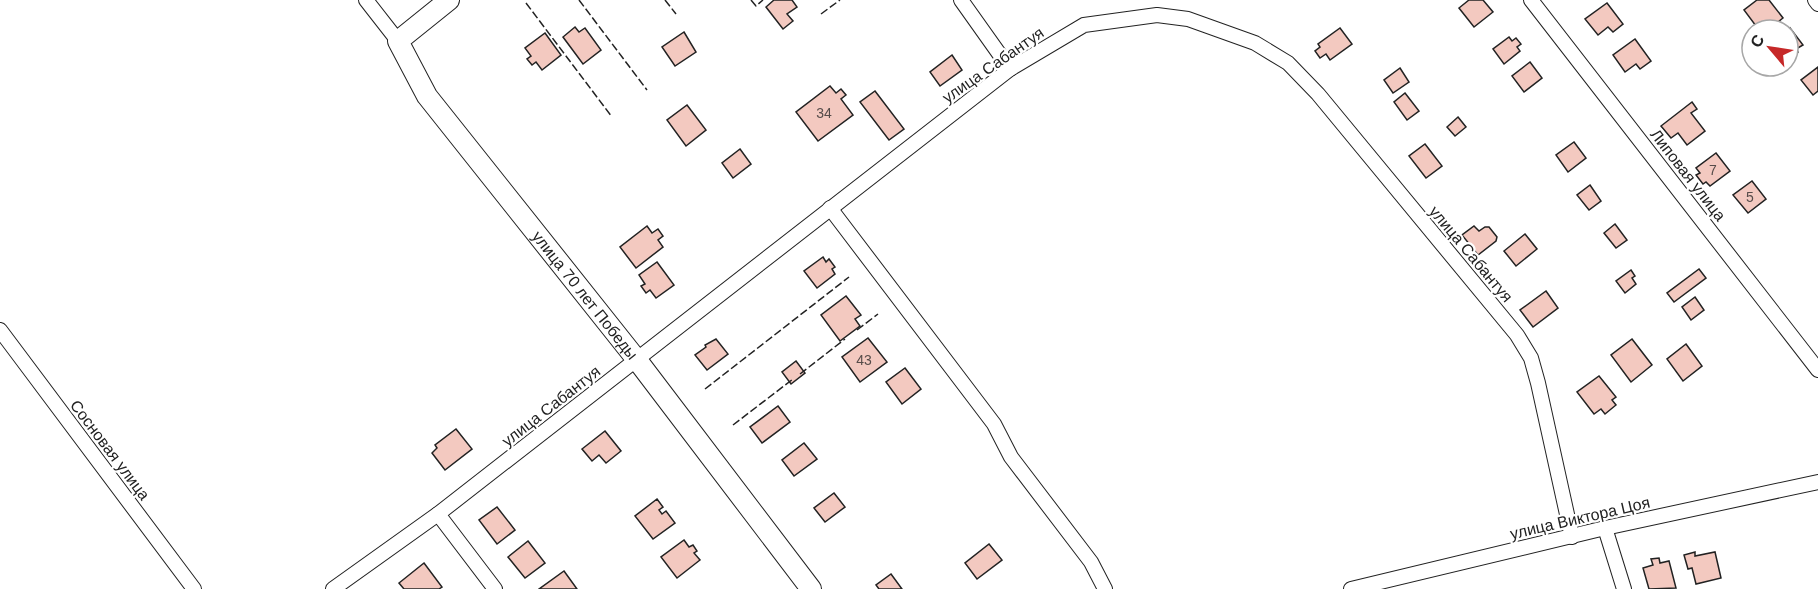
<svg xmlns="http://www.w3.org/2000/svg" width="1818" height="589" font-family="Arial,sans-serif">
<style>
.building{fill:#f3c9c0;stroke:#222;stroke-width:1.5}
.lines{fill:none;stroke-linecap:round;stroke-linejoin:round}
.street-casing{stroke:#222;stroke-width:16}
.secondary-casing{stroke:#222;stroke-width:22}
.street{stroke:#fff;stroke-width:14}
.secondary{stroke:#fff;stroke-width:20}
.fence{stroke:#222;stroke-width:1.5;stroke-dasharray:8 3;stroke-linecap:butt}
.labels{text-anchor:middle;dominant-baseline:central;stroke-width:4.5;stroke-linejoin:round;paint-order:stroke}
.number-label{font-size:14px;fill:#564c4a}
.street-label{font-size:16px;fill:#222;stroke:#fff}
</style>
<rect width="100%" height="100%" fill="#fff"/>
<!-- building -->
<g class="building">
<polygon points="774,0 792,0 797,7 787,14 793,21 783,29 766,7"/>
<polygon points="1469,0 1483,0 1493,12 1474,27 1459,8"/>
<polygon points="1757,0 1769,0 1783,18 1768,30 1759,30 1744,10"/>
<polygon points="1607,3 1623,24 1613,32 1608,27 1598,35 1585,19"/>
<polygon points="575,27 579,32 585,28 601,50 583,64 563,37"/>
<polygon points="1340,28 1352,44 1330,60 1326,54 1320,58 1315,51 1320,47 1318,44"/>
<polygon points="1790,28 1803,45 1796,49 1798,52 1789,60 1788,30"/>
<polygon points="684,32 696,52 675,66 662,47"/>
<polygon points="545,33 561,55 542,70 536,62 532,65 527,59 531,56 525,48"/>
<polygon points="1509,37 1512,41 1516,38 1521,44 1517,47 1520,51 1504,64 1493,49"/>
<polygon points="1635,39 1651,61 1640,69 1636,64 1625,72 1613,55"/>
<polygon points="952,55 962,70 940,86 930,72"/>
<polygon points="1530,62 1542,78 1524,92 1512,76"/>
<polygon points="1818,67 1818,91 1813,95 1801,80"/>
<polygon points="1400,68 1409,82 1393,93 1384,80"/>
<polygon points="830,86 836,93 841,89 846,95 841,99 853,115 818,141 796,112"/>
<polygon points="875,91 904,129 889,140 860,102"/>
<polygon points="1405,93 1419,111 1407,120 1394,102"/>
<polygon points="1692,102 1697,109 1691,113 1705,131 1687,145 1678,133 1671,138 1661,126"/>
<polygon points="687,105 706,130 686,146 667,120"/>
<polygon points="1458,117 1466,127 1455,136 1447,127"/>
<polygon points="1574,142 1586,158 1568,172 1556,155"/>
<polygon points="1425,144 1442,166 1426,178 1409,156"/>
<polygon points="740,149 751,164 733,178 722,163"/>
<polygon points="1716,153 1730,171 1710,186 1706,182 1703,184 1696,175 1700,173 1696,168"/>
<polygon points="1752,181 1766,199 1748,213 1733,195"/>
<polygon points="1590,185 1601,201 1589,210 1577,195"/>
<polygon points="1615,224 1627,240 1616,248 1604,233"/>
<polygon points="647,226 652,233 658,229 663,236 658,240 663,247 636,268 620,247"/>
<polygon points="1474,226 1479,231 1485,227 1489,227 1497,237 1496,241 1478,255 1462,235"/>
<polygon points="1525,234 1537,249 1516,266 1504,251"/>
<polygon points="823,257 826,262 829,259 835,267 832,269 835,274 817,288 804,271"/>
<polygon points="657,262 674,285 656,298 650,290 646,293 641,286 645,284 639,275"/>
<polygon points="1699,269 1706,278 1674,302 1667,293"/>
<polygon points="1631,270 1635,276 1632,278 1636,284 1625,293 1616,281"/>
<polygon points="1546,291 1558,308 1533,327 1520,310"/>
<polygon points="846,296 861,315 855,319 860,326 840,341 821,315"/>
<polygon points="1695,297 1704,310 1691,320 1682,307"/>
<polygon points="868,338 887,362 860,382 842,357"/>
<polygon points="716,339 728,354 707,370 695,355 706,347 705,345"/>
<polygon points="1632,339 1652,365 1631,382 1611,355"/>
<polygon points="1686,344 1702,366 1683,381 1667,359"/>
<polygon points="796,361 805,373 791,384 782,372"/>
<polygon points="905,368 921,389 902,404 886,382"/>
<polygon points="1599,376 1616,397 1612,400 1616,405 1605,414 1601,409 1594,414 1577,392"/>
<polygon points="778,406 790,422 762,443 750,427"/>
<polygon points="456,429 472,449 445,470 432,453 437,448 435,445"/>
<polygon points="605,431 621,451 606,463 599,455 592,461 582,449"/>
<polygon points="804,443 817,459 794,476 782,460"/>
<polygon points="834,493 845,507 825,522 814,508"/>
<polygon points="657,499 663,507 659,510 662,514 666,511 675,523 653,539 635,516"/>
<polygon points="497,507 515,530 497,544 479,520"/>
<polygon points="684,540 689,547 693,545 697,551 694,553 700,560 677,578 661,557"/>
<polygon points="528,541 545,563 525,578 508,557"/>
<polygon points="989,544 1002,560 977,579 965,563"/>
<polygon points="1695,552 1695,556 1715,552 1721,578 1696,584 1692,568 1688,569 1684,555"/>
<polygon points="1659,558 1660,563 1669,561 1676,588 1649,589 1643,568 1653,565 1651,559"/>
<polygon points="424,563 442,587 439,589 404,589 399,583"/>
<polygon points="564,571 577,589 539,589"/>
<polygon points="891,574 902,589 879,589 876,585"/>
</g>
<g class="lines">
<defs>
<g id="street">
<polyline points="366,0 398,41"/>
<polyline points="961,0 1010,69"/>
<polyline points="1531,0 1818,370"/>
<polyline points="1815,0 1818,4"/>
<polyline points="830,208 994,424 1011,457 1091,562 1105,589"/>
<polyline points="0,330 194,589"/>
<polyline points="438,514 495,589"/>
<polyline points="1605,528 1624,589"/>
<polyline points="333,589 438,514 1010,69 1084,25 1157,15 1188,19 1255,43 1288,63 1318,94 1517,335 1531,358 1538,383 1572,537"/>
<polyline points="1351,589 1605,528 1818,482"/>
</g>
<g id="secondary">
<path id="s1" d="M449,0L398,41L427,96L637,360L811,589"/>
</g>
</defs>
<!-- street casing -->
<use href="#street" class="street-casing"/>
<!-- secondary casing -->
<use href="#secondary" class="secondary-casing"/>
<!-- street -->
<use href="#street" class="street"/>
<!-- secondary -->
<use href="#secondary" class="secondary"/>
<!-- fence -->
<g class="fence">
<polyline points="579,0 647,90"/>
<polyline points="665,0 676,14"/>
<polyline points="751,0 756,6 763,0"/>
<polyline points="526,3 612,117"/>
<polyline points="821,14 840,0"/>
<polyline points="857,330 878,314"/>
<polyline points="800,374 845,339"/>
<polyline points="705,389 849,277"/>
<polyline points="733,425 793,379"/>
</g>
</g>
<g class="labels">
<!-- number labels -->
<g class="number-label">
<text x="824" y="113">34</text>
<text x="1713" y="170">7</text>
<text x="1750" y="197">5</text>
<text x="864" y="360">43</text>
</g>
<!-- street labels -->
<g class="street-label">
<text transform="translate(993 65) rotate(-35)">улица Сабантуя</text>
<text transform="translate(1688 175) rotate(52)">Липовая улица</text>
<text transform="translate(1471 254) rotate(50)">улица Сабантуя</text>
<text stroke="none"><textPath href="#s1" startOffset="382">улица 70 лет Победы</textPath></text>
<text transform="translate(551 406) rotate(-38)">улица Сабантуя</text>
<text transform="translate(110 450) rotate(53)">Сосновая улица</text>
<text transform="translate(1580 518) rotate(-13)">улица Виктора Цоя</text>
</g>
</g>
<!-- north arrow -->
<g transform="translate(1770 48) rotate(299)"><circle r="28" fill="#ffffff" stroke="#a7a7a7" stroke-width="1.5"/>
<path d="M0-4.5L10 22L0 15L-10 22Z" fill="#c62828"/>
<text y="-9" font-size="16" font-weight="bold" text-anchor="middle" fill="#222222">С</text>
</g>
</svg>
